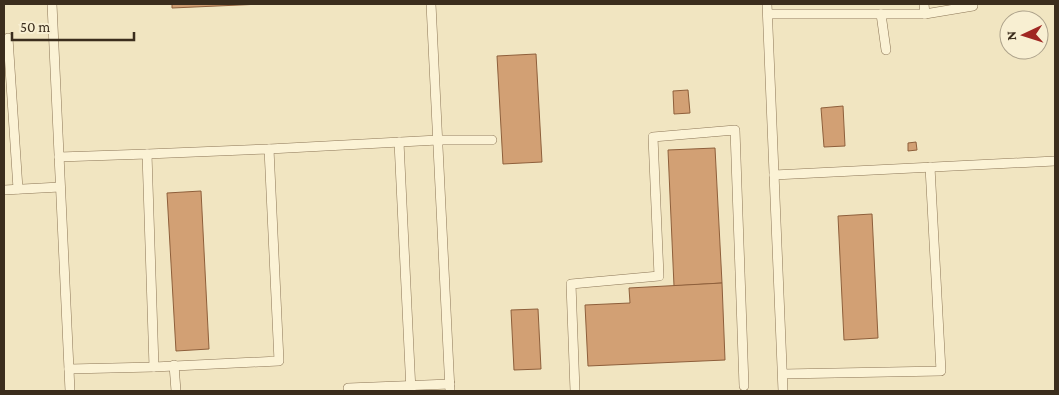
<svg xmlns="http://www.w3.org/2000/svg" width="1059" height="395" font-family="'Crimson Pro',serif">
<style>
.building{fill:#d2a074;stroke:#8e5f3b}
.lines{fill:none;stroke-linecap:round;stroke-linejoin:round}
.service-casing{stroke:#8c7657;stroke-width:10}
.service{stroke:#fbf2d5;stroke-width:9}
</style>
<rect width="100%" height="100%" fill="#f1e5c1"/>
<!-- building -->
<g class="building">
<polygon points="172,4 262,4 172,8"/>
<polygon points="536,54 542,162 503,164 497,56"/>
<polygon points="688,90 690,113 674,114 673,91"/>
<polygon points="843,106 845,146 824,147 821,108"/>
<polygon points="916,142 917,150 908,151 908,143"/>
<polygon points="715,148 722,283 674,286 668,150"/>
<polygon points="201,191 209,349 176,351 167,193"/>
<polygon points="872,214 878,338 844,340 838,216"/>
<polygon points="722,283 725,360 588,366 585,305 630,303 629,288"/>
<polygon points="538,309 541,369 514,370 511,310"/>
</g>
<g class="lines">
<defs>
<g id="service">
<polyline points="52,4 70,391"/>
<polyline points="431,4 450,391"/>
<polyline points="767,4 783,391"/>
<polyline points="768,14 925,14 924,4"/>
<polyline points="881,14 886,50"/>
<polyline points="925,14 973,6"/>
<polyline points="8,38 18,189"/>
<polyline points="399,142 411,391"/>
<polyline points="269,149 438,140 492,140"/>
<polyline points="147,154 269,149 279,361 154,367"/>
<polyline points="59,157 147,154 154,367 69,369"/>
<polyline points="774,175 1055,161"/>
<polyline points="4,190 60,187"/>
<polyline points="174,365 176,391"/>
<polyline points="783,374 941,371 930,167"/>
<polyline points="348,388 450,384"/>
<polyline points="575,391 571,284 659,276 653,137 735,130 744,386"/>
</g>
</defs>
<!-- service casing -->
<use href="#service" class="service-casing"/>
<!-- service -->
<use href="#service" class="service"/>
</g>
<!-- border -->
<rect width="1059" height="395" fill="none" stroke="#3b2d1d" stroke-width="10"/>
<!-- north arrow -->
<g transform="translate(1024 35) rotate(266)"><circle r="24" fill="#f8efd2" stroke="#aca18a"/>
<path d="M0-4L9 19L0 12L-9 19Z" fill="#a02722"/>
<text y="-8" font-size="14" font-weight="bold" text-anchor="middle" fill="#3b2d1d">N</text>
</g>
<!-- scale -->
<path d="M12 32v8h122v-8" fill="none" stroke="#3b2d1d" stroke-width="2.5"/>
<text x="20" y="32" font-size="15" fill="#3b2d1d" stroke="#f8efd2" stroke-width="4" paint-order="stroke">50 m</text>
</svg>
